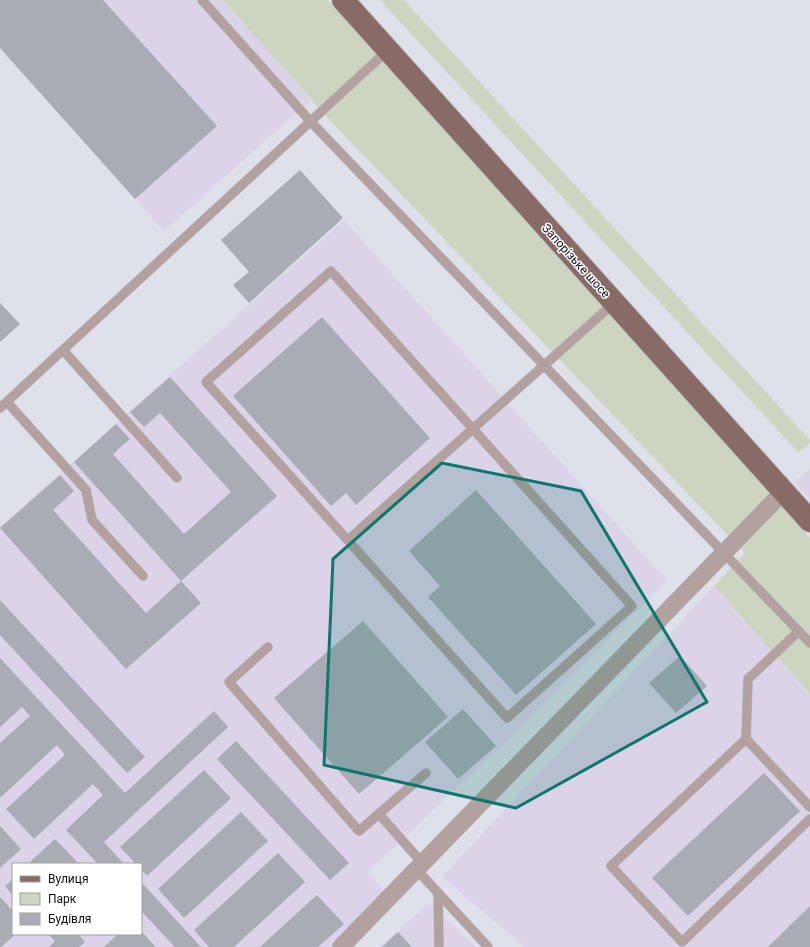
<svg xmlns="http://www.w3.org/2000/svg" width="810" height="947" font-family="Roboto,sans-serif">
<style>
.industrial{fill:#dbd3e8;fill-rule:evenodd}
.green{fill:#cbd5bf}
.building{fill:#a9acb4}
.lines{fill:none;stroke-linecap:round;stroke-linejoin:round}
.service-casing{stroke:#bdbfc6;stroke-width:10}
.minor-casing{stroke:#bdbfc6;stroke-width:18}
.primary-casing{stroke:#bdbfc6;stroke-width:24}
.service{stroke:#b2a19e;stroke-width:9}
.minor{stroke:#b2a19e;stroke-width:17}
.primary{stroke:#896b66;stroke-width:22}
.marked{fill:#0f766e;fill-opacity:0.2;stroke:#0f766e;stroke-width:3;stroke-linejoin:round}
.labels{text-anchor:middle;dominant-baseline:central;stroke-width:3;stroke-linejoin:round;paint-order:stroke}
.street-label{font-size:12px;fill:#0d0e11;stroke:#fff}
</style>
<rect width="100%" height="100%" fill="#dee1e9"/>
<!-- industrial -->
<g class="industrial">
<polygon points="0,0 223,0 311,100 164,231 0,48"/>
<path d="M344,220L667,581L502,745L368,872L390,898L341,947H0V527ZM13,864H141V934H13Z"/>
<polygon points="810,469 810,500 794,482"/>
<polygon points="714,586 810,694 810,947 525,947 442,877"/>
<polygon points="429,903 475,947 380,947"/>
</g>
<!-- green -->
<g class="green">
<polygon points="223,0 328,0 810,538 810,694 714,586 745,553 326,116"/>
<polygon points="380,0 404,0 810,440 810,443 799,453"/>
</g>
<!-- building -->
<g class="building">
<polygon points="0,0 103,0 217,126 135,199 0,48"/>
<polygon points="300,170 343,218 249,303 233,285 249,272 221,240"/>
<polygon points="0,303 20,324 0,342"/>
<polygon points="322,317 430,438 356,505 346,493 331,506 233,396"/>
<polygon points="170,377 277,496 181,581 74,462 116,424 130,439 113,454 184,534 231,492 160,413 144,427 130,412"/>
<polygon points="60,475 74,491 53,510 146,613 181,581 201,603 126,669 0,528"/>
<polygon points="476,490 596,624 516,695 428,597 440,586 409,551"/>
<polygon points="0,600 145,757 127,773 0,635"/>
<polygon points="363,621 448,717 359,794 274,698"/>
<polygon points="680,656 707,686 676,713 649,683"/>
<polygon points="0,658 125,793 214,711 228,727 104,842 124,864 98,864 66,830 103,795 93,784 34,839 6,809 65,755 57,745 0,798 0,743 30,716 22,707 0,727"/>
<polygon points="463,709 496,746 458,779 425,742"/>
<polygon points="236,741 349,863 330,880 217,759"/>
<polygon points="204,770 231,798 147,876 141,869 141,864 136,864 120,847"/>
<polygon points="764,773 800,811 688,916 652,878"/>
<polygon points="241,812 268,841 184,918 158,889"/>
<polygon points="0,826 21,849 0,868"/>
<polygon points="55,839 79,864 30,864 29,863"/>
<polygon points="278,853 305,882 234,947 209,947 194,930"/>
<polygon points="13,879 13,896 5,886"/>
<polygon points="141,882 201,947 175,947 141,911"/>
<polygon points="317,895 344,924 318,947 260,947"/>
<polygon points="0,897 13,911 13,934 16,934 1,947 0,947"/>
<polygon points="810,906 810,947 768,947"/>
<polygon points="141,931 156,947 104,947 118,934 141,934"/>
<polygon points="398,932 412,947 382,947"/>
<polygon points="48,934 78,934 85,942 79,947 49,947 55,941"/>
</g>
<g class="lines">
<defs>
<g id="service">
<polyline points="202,0 311,122 810,643"/>
<polygon points="331,271 632,606 507,718 206,382"/>
<polyline points="63,350 177,478"/>
<polyline points="7,402 86,490 92,520 143,576"/>
<polyline points="0,408 388,50"/>
<polyline points="348,540 614,303"/>
<polyline points="799,631 748,679 746,739 810,807"/>
<polyline points="268,647 229,682 359,831 426,773"/>
<polyline points="746,739 611,866 682,942 810,819"/>
<polyline points="379,814 423,864"/>
<polyline points="417,870 488,947"/>
<polyline points="438,894 439,947"/>
</g>
<polyline id="minor" points="341,947 783,492"/>
<polyline id="primary" points="343,0 810,521"/>
</defs>
<!-- service casing -->
<use href="#service" class="service-casing"/>
<!-- minor casing -->
<use href="#minor" class="minor-casing"/>
<!-- primary casing -->
<use href="#primary" class="primary-casing"/>
<!-- service -->
<use href="#service" class="service"/>
<!-- minor -->
<use href="#minor" class="minor"/>
<!-- primary -->
<use href="#primary" class="primary"/>
</g>
<!-- marked area -->
<path class="marked" d="M442,463L581,491L707,702L516,808L324,765L333,559Z"/>
<g class="labels">
<!-- street labels -->
<g class="street-label">
<text transform="translate(576 261) rotate(48)">Запорізьке шосе</text>
</g>
</g>
<!-- legend -->
<rect x="12" y="863" width="130" height="72" fill="#ffffff" stroke="#9e9fa0"/>
<rect x="20" y="876" width="20" height="6" fill="#896b66" stroke="#9e9fa0"/>
<text x="48" y="883" font-size="12" fill="#0d0e11">Вулиця</text>
<rect x="20" y="893" width="20" height="12" fill="#cbd5bf" stroke="#9e9fa0"/>
<text x="48" y="903" font-size="12" fill="#0d0e11">Парк</text>
<rect x="20" y="913" width="20" height="12" fill="#a9acb4" stroke="#9e9fa0"/>
<text x="48" y="923" font-size="12" fill="#0d0e11">Будівля</text>
</svg>
